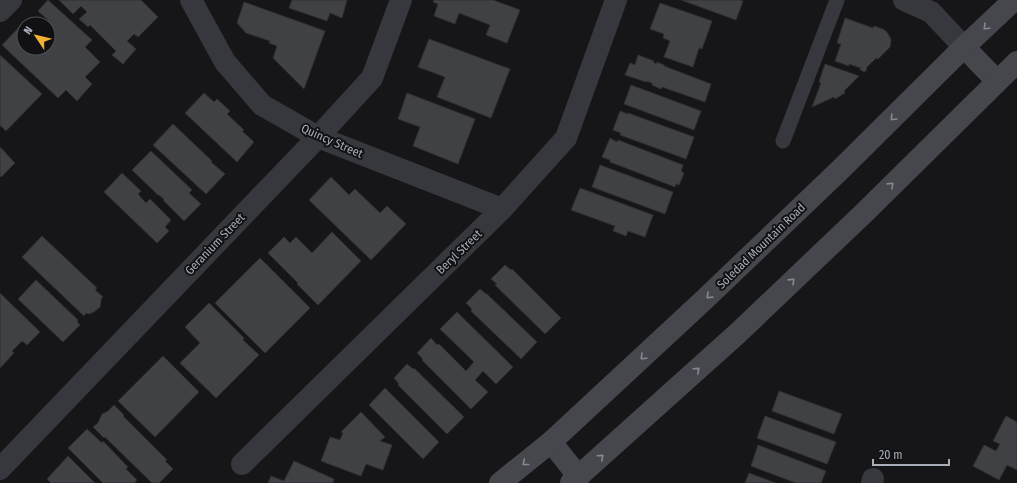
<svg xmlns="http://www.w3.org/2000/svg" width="1017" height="483" font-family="'Fira Sans Condensed',sans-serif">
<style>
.building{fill:#404145;stroke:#303034}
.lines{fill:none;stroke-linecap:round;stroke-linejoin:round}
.service{stroke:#37383d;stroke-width:15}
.minor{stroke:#37383d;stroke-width:22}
.secondary{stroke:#45474d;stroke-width:22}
.oneway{stroke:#858993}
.labels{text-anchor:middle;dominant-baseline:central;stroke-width:4;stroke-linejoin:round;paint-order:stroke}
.street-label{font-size:12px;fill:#a8adb8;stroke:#111113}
</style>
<rect width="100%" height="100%" fill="#161618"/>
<!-- building -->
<g class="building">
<polygon points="48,0 92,40 85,47 100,62 85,77 92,84 77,101 66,90 58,98 2,45 27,19 32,24 24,24 24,48 48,48 48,24 44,24 48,20 38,11"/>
<polygon points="59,0 141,0 158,17 138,37 134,34 127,41 136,49 123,64 112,55 116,51 90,25 88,27 79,19 87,12 81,6 73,14"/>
<polygon points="292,0 347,0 342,18 330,13 327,21 289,8"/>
<polygon points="434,0 493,0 520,10 507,43 486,35 490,25 459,13 455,24 434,16 438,4 433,2"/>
<polygon points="681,0 739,0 743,1 736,20"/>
<polygon points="244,2 325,31 304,89 273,58 277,46 269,43 270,41 246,33 237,23"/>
<polygon points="660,3 712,21 702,49 699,48 693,67 664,57 670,41 663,38 664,34 650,29"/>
<polygon points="845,18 873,28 874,26 883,29 886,31 890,37 891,40 890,47 878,59 876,58 866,68 867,69 865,72 860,70 861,68 849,64 849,66 835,61 841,44 837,43"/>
<polygon points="429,39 510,69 491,118 437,97 445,77 418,67"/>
<polygon points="0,55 42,94 6,131 1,126 0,126"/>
<polygon points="638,55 654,61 653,62 656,64 657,62 664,65 664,66 711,84 705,102 662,87 661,89 652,85 652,83 646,81 646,82 625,75 630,63 635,65"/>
<polygon points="825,64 859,76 844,91 845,93 835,99 834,97 812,107 821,83 819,82"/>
<polygon points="631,85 701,111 694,130 624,104"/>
<polygon points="204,93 214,102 217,99 230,111 227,114 244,130 242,131 254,142 237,162 185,113"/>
<polygon points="407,93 475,119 458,164 413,146 420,127 398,119"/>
<polygon points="620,111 628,114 628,113 694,137 686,159 620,135 621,133 613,130"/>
<polygon points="173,124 212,161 211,162 225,174 206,194 153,145"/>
<polygon points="610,138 617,142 618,140 683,165 681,171 684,173 679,185 676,184 675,187 610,162 610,160 602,157"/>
<polygon points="0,147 15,163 1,177 0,176"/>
<polygon points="151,151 192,190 189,193 201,204 184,221 163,200 164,199 159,195 158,195 132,170"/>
<polygon points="600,165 673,192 665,214 592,187"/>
<polygon points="122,173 141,191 138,194 146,203 150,199 171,220 165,227 169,231 157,243 104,192"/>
<polygon points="331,177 349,195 355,189 380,213 387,206 406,224 371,260 309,200"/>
<polygon points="580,188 653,215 645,237 628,231 626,236 613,231 615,226 571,210"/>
<polygon points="332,232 361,261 318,305 297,284 298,283 268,253 284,237 290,243 296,237 312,253"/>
<polygon points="42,236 97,288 95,290 103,297 101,299 101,302 100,307 94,312 89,314 86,313 84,316 22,257"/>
<polygon points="260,258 310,308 265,353 215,303"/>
<polygon points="505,265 511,270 512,269 561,318 545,334 495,285 497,284 491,279"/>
<polygon points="36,280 78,320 77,322 80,325 63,342 18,299"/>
<polygon points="480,289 486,294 487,294 537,342 521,359 471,311 472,309 466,303"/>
<polygon points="0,293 40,332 27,345 22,341 12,351 14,353 0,368"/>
<polygon points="209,303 244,338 243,340 259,355 216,398 180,363 200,343 185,327"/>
<polygon points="457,312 513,367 496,384 483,371 475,380 488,392 471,409 422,360 423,359 417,353 431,338 437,345 439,344 466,371 474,362 440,329"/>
<polygon points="163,356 199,392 155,437 118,401"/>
<polygon points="407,364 413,369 414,368 464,417 447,434 398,385 399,384 394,378"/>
<polygon points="385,388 439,442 423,459 369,405"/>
<polygon points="779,391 842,414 834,434 772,411"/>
<polygon points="114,405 124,415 123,416 167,460 165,461 173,469 159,483 152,483 105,437 104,438 93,427 98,423 102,414 108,411"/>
<polygon points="361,412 385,437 380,441 392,445 383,470 366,464 361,476 321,461 330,437 340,440 343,433 341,432"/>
<polygon points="765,416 836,442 827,464 757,438"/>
<polygon points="1006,416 1017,422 1017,470 1007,465 999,480 973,466 984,445 996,451 1000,444 993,441"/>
<polygon points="87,429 102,443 103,441 128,467 126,469 137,480 135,482 135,483 103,483 68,448"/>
<polygon points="758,445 826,471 821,483 796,483 751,466"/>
<polygon points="68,456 95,483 51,483 47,479"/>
<polygon points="294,461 334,479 333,483 268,483 271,476 284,481"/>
<polygon points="749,473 776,483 745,483"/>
</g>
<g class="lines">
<!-- service -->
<polyline class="service" points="783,141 837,0"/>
<!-- minor -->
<g class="minor">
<polyline points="191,0 225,62 262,105 318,137 502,209"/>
<polyline points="904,0 931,12 964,47"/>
<polyline points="0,11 11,0"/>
<polyline points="242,464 502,209 566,138 616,0"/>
<polyline points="0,469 318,137 372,78 401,0"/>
<polyline points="872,483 873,479"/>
</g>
<!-- secondary -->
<g class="secondary">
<polyline points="964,47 997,81"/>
<polyline points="551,442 579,477"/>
<polyline points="500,483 551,442 705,299 841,169 964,47 1014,0"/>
<polyline points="571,483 738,333 864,213 1017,62"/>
</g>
</g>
<!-- one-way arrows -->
<defs><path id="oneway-chevron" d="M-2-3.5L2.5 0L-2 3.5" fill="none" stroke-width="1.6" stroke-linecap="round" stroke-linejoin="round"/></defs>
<g class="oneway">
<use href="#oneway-chevron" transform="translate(986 27) rotate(137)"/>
<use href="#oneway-chevron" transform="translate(893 118) rotate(135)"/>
<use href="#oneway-chevron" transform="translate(891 185) rotate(-44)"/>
<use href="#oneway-chevron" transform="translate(792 281) rotate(-44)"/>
<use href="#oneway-chevron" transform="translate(709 296) rotate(136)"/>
<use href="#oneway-chevron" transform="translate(643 357) rotate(137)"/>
<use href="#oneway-chevron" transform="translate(697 370) rotate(-42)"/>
<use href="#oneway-chevron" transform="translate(601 457) rotate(-42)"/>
<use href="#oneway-chevron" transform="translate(525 463) rotate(142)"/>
</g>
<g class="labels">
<!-- street labels -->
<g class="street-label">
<text transform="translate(332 141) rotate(24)">Quincy Street</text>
<text transform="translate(215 244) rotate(-46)">Geranium Street</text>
<text transform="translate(761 246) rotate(-44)">Soledad Mountain Road</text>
<text transform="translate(459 252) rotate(-44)">Beryl Street</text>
</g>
</g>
<!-- north arrow -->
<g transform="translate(36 36) rotate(305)"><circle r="19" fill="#111113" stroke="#4d4f55"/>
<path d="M0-3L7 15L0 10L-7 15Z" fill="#f2b134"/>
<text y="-6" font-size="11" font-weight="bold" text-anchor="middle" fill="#a8adb8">N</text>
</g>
<!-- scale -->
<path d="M873 459v6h76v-6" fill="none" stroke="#a8adb8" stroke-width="2"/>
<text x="879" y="459" font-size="12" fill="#a8adb8" stroke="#111113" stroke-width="3" paint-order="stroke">20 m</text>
</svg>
